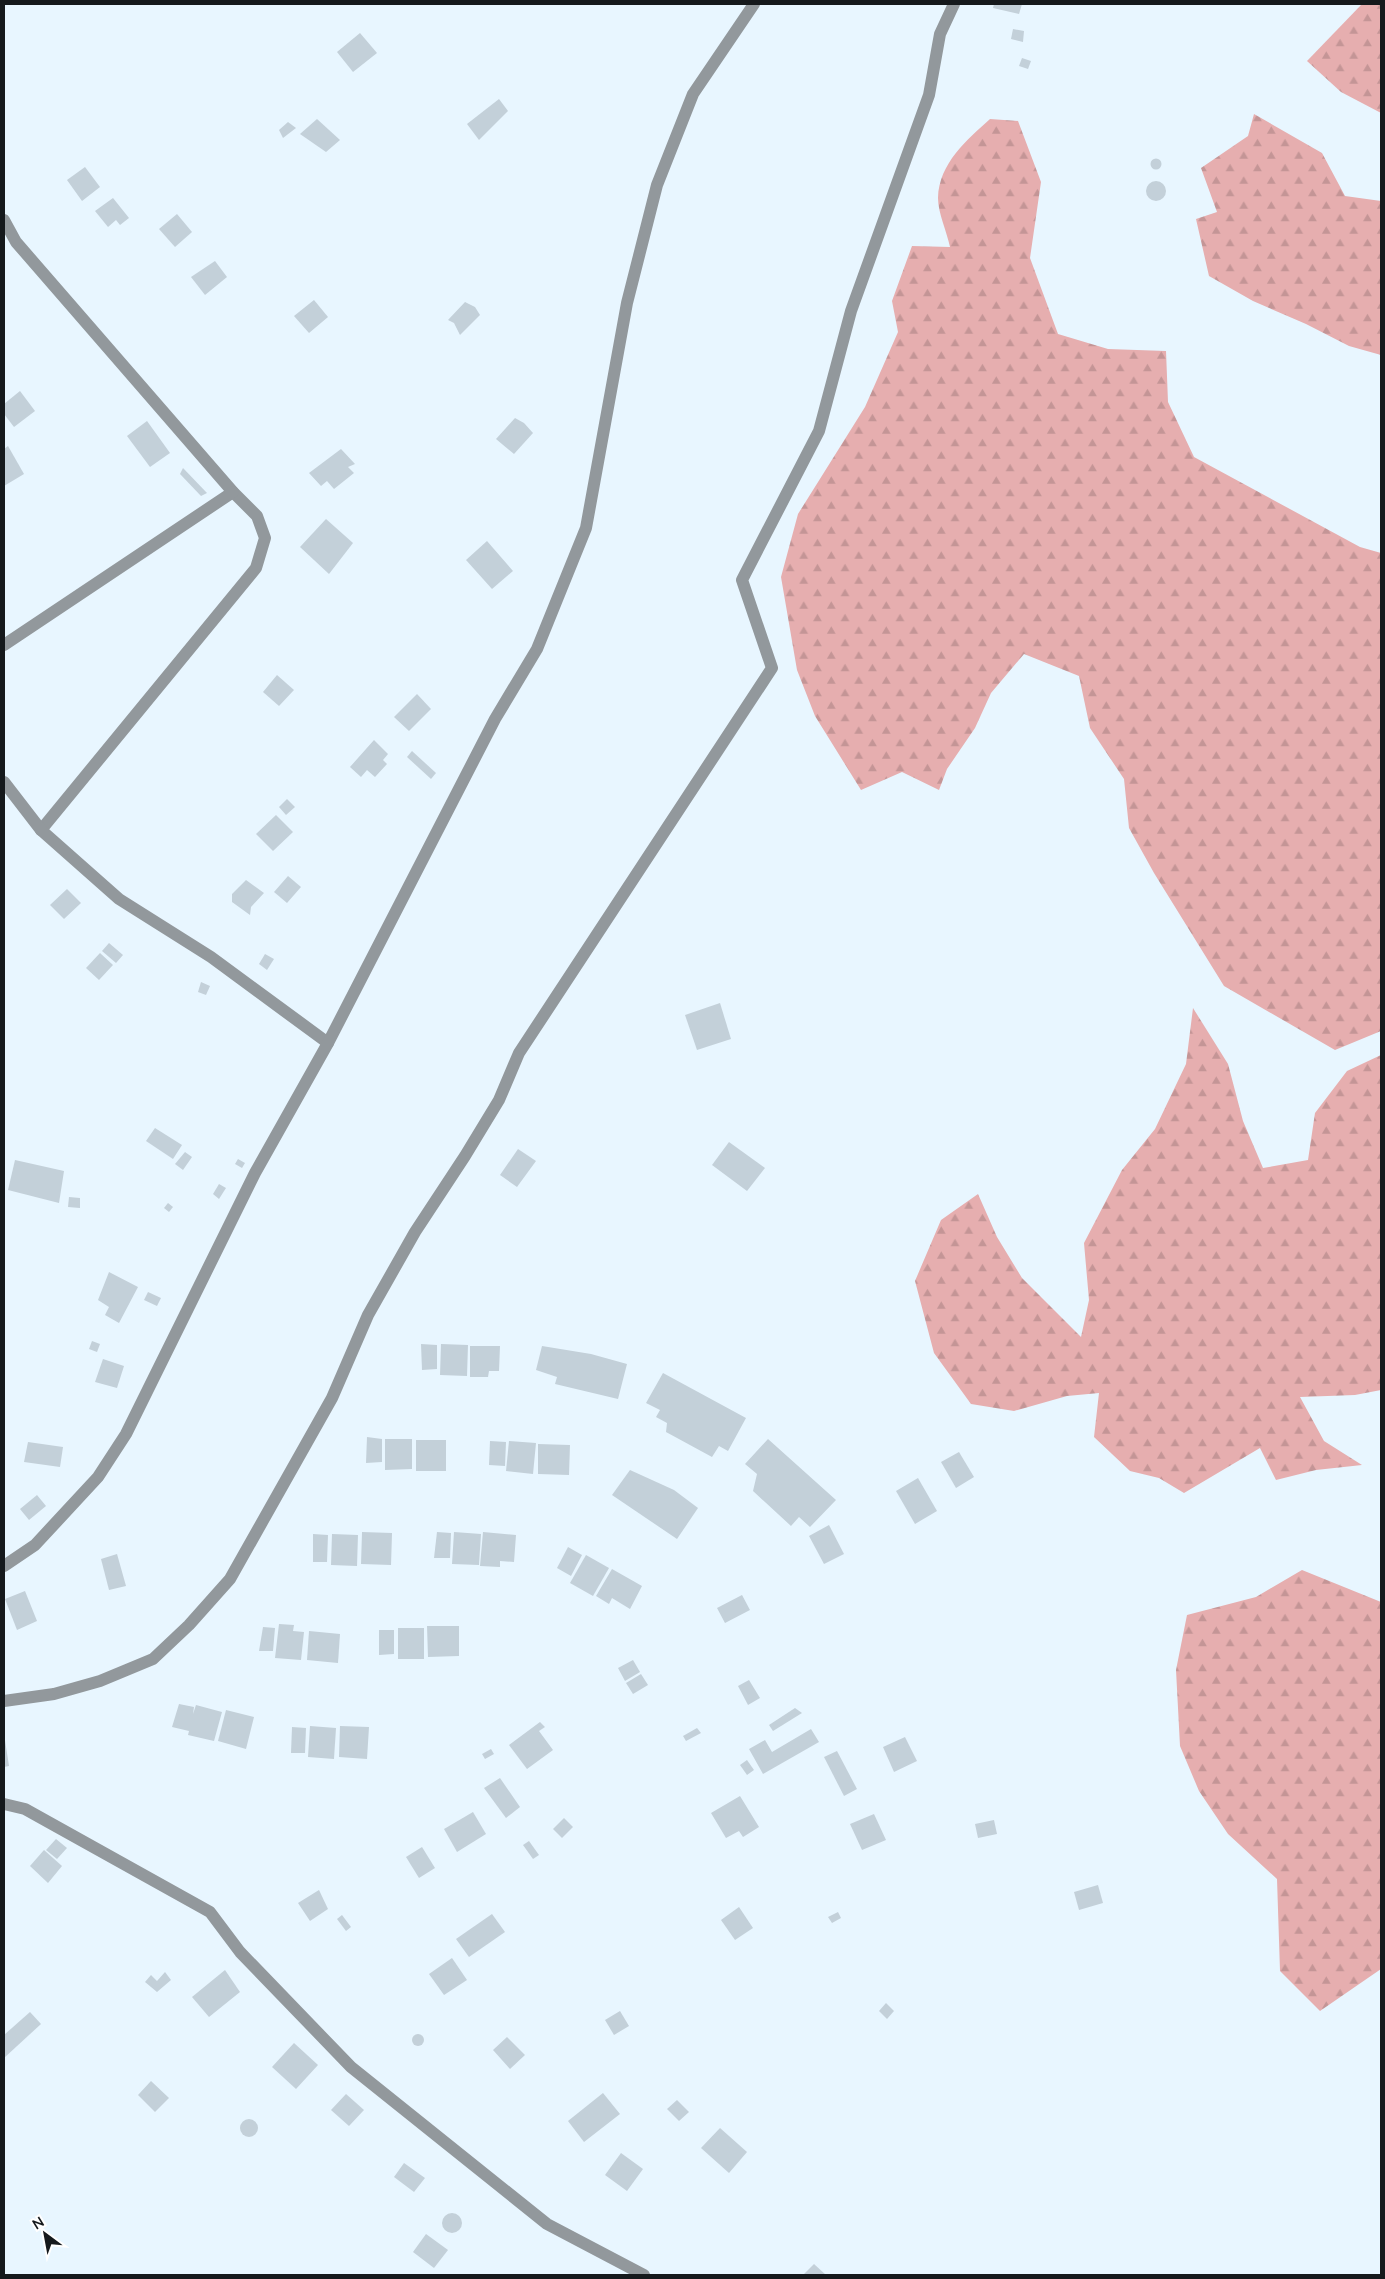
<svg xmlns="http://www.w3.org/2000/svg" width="1385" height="2279" font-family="Mulish,sans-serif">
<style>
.forest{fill:url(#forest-firs)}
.building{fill:#c3d0d9}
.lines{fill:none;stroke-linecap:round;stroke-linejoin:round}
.minor{stroke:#92989c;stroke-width:12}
</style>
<defs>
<pattern id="forest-firs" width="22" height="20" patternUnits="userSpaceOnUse" patternTransform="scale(1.25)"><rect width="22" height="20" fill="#e6aeaf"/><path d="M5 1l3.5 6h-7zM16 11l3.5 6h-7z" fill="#c49596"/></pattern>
</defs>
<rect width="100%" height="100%" fill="#e8f6ff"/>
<!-- forest -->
<g class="forest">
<polygon points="1362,4 1381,4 1381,113 1341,92 1307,61"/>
<polygon points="1254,114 1322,153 1345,196 1381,201 1381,355 1349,346 1306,324 1253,301 1209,276 1196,219 1217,212 1201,168 1248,136"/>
<path d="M990,119L1018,121L1041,182L1030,258L1058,334L1108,349L1166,351L1168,402L1194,457L1360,547L1381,553V1031L1335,1050L1224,986L1154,873L1129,828L1124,779L1090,728L1079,676L1024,654L991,693L975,728L947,769L939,790L902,772L861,790L815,716L797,670L781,577L798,514L865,407L898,332L892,301L912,246L950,247C947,232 938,213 938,198C939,163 967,140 990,119Z"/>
<polygon points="1193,1008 1228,1064 1243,1121 1263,1168 1308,1160 1315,1113 1347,1071 1381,1055 1381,1390 1355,1395 1300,1397 1324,1441 1362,1465 1316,1470 1276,1480 1260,1448 1184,1493 1159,1478 1130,1471 1094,1437 1099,1393 1067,1396 1014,1411 971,1404 934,1353 915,1281 941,1220 978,1194 997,1237 1022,1278 1081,1337 1089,1300 1084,1243 1122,1170 1155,1129 1186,1064"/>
<polygon points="1302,1570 1381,1602 1381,1969 1320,2011 1280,1971 1277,1879 1228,1834 1199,1791 1180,1746 1176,1670 1187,1615 1256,1597"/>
</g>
<!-- building -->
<g class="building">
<polygon points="994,4 1022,4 1019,14 993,8"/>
<polygon points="1013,29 1024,31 1023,42 1011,39"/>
<polygon points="360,33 377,53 353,72 337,52"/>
<polygon points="1022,58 1031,61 1028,69 1019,66"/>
<polygon points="499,99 508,111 479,140 467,124"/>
<polygon points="317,119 340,140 326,152 300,134"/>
<polygon points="288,122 296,128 283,138 279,130"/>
<circle cx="1156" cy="164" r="5.5"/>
<polygon points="85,167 100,187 82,201 67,180"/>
<circle cx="1156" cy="191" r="10"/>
<polygon points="113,198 129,218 120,225 116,220 108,227 95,211"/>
<polygon points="177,214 192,232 175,247 159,229"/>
<polygon points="215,261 227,277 205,295 191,277"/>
<polygon points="314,300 328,317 309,333 294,316"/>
<polygon points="465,302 475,307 480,315 460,335 454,323 448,320"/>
<polygon points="20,391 35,411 14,427 4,414 4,404"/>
<polygon points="515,418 524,423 533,433 514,454 496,439"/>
<polygon points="147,421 170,453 150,467 127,436"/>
<polygon points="8,446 24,474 4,486 4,449"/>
<polygon points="341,449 355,464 348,467 354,473 334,489 327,481 321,486 309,473"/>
<polygon points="183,468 207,493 201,496 180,474"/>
<polygon points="326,519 353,543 329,574 300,547"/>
<polygon points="487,541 513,571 492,589 466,560"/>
<polygon points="277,675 294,690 279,706 263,692"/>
<polygon points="417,694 431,709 409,731 394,717"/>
<polygon points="374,740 388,754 383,760 387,764 375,777 367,770 361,777 350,767"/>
<polygon points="412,751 436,773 431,779 407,757"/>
<polygon points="287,799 295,807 286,815 279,807"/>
<polygon points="276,815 293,832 273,851 256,834"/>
<polygon points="288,876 301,887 287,903 274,892"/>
<polygon points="246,880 264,893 251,907 250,915 232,902 232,894"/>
<polygon points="67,889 81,903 64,919 50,905"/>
<polygon points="109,943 123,955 116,963 102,951"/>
<polygon points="100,953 113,965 99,980 86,968"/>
<polygon points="265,954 274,959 267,970 259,964"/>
<polygon points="201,982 210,986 206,995 198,992"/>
<polygon points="720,1003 731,1039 697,1050 685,1015"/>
<polygon points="155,1128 182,1145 173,1159 146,1141"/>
<polygon points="729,1142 765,1168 747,1191 712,1165"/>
<polygon points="518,1149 536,1161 517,1187 500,1175"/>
<polygon points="185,1152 192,1157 183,1170 175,1164"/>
<polygon points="238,1159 245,1163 242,1168 235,1164"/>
<polygon points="15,1160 64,1171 59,1203 8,1190"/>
<polygon points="219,1184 226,1188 219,1199 213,1194"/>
<polygon points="69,1197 80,1198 80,1208 68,1207"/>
<polygon points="168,1203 173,1207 169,1212 164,1208"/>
<polygon points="109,1272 138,1287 119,1323 105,1315 109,1307 98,1300"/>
<polygon points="148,1292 161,1298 157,1306 144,1300"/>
<polygon points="92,1341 100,1344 97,1352 89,1349"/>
<polygon points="421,1344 437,1345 437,1369 422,1370"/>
<polygon points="441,1344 468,1345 467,1376 440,1375"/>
<polygon points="470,1346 500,1346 499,1371 489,1371 488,1377 470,1377"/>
<polygon points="542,1346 591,1354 627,1364 618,1399 555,1384 557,1377 536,1370"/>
<polygon points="103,1359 124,1366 117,1388 95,1382"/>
<polygon points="663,1373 746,1418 728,1451 719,1446 712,1457 666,1432 667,1423 656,1417 660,1410 646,1403"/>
<polygon points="367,1437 382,1439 382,1462 366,1463"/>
<polygon points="385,1439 412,1439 412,1469 385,1470"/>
<polygon points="768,1439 836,1500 810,1527 799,1517 791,1526 753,1491 757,1474 745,1464"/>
<rect x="416" y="1440" width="30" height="31"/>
<polygon points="490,1441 506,1442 505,1466 489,1465"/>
<polygon points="509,1441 536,1443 533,1474 506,1471"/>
<polygon points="28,1442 63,1447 60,1467 24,1462"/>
<polygon points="538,1444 570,1445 569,1475 538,1474"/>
<polygon points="959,1452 974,1477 956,1488 941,1462"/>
<polygon points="630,1470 674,1490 698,1508 677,1539 612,1495"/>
<polygon points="918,1478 937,1511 915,1524 896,1491"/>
<polygon points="37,1495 46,1506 29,1520 20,1509"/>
<polygon points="829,1525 844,1554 824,1564 809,1536"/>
<polygon points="362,1532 392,1533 391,1565 361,1564"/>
<polygon points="437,1532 451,1533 450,1558 434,1558"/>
<polygon points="454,1532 481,1534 479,1565 452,1564"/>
<polygon points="483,1532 516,1535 514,1562 500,1561 500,1567 480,1566"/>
<polygon points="313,1534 328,1535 327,1562 313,1562"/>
<polygon points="332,1534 358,1535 357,1566 331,1565"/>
<polygon points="568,1547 582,1555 571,1576 557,1568"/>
<polygon points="117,1554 126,1586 109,1590 101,1559"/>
<polygon points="586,1555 609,1568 593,1596 570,1583"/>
<polygon points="612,1569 642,1586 630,1609 612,1598 609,1604 596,1596"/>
<polygon points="25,1591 37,1621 17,1630 5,1599"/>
<polygon points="742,1595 750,1610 725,1623 717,1608"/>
<polygon points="279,1624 294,1625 293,1631 304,1632 301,1660 275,1658"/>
<polygon points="427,1626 459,1626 459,1656 428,1657"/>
<polygon points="263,1627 275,1628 273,1651 259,1651"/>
<rect x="398" y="1628" width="26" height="31"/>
<polygon points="379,1630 394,1630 394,1654 379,1655"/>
<polygon points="309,1631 340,1634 338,1663 307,1660"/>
<polygon points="633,1660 640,1672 625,1681 618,1668"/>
<polygon points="641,1674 648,1685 633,1694 626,1683"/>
<polygon points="749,1680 760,1698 748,1705 738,1686"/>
<polygon points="179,1704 194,1707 193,1714 196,1705 222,1712 214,1741 188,1735 189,1731 172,1727"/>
<polygon points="795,1708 802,1713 773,1731 769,1725"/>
<polygon points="226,1710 254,1717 246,1749 218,1741"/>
<polygon points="540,1722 545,1727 539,1731 553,1750 527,1769 509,1745"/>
<polygon points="310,1726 336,1728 334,1759 308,1757"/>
<polygon points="340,1726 369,1727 367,1759 339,1757"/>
<polygon points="292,1727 306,1728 305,1753 291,1753"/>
<polygon points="697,1728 701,1733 686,1741 683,1736"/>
<polygon points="811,1729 819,1742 763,1774 749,1749 765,1740 772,1752"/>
<polygon points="4,1734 9,1766 4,1767"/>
<polygon points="905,1737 917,1761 894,1772 883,1747"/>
<polygon points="491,1749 494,1754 485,1759 482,1754"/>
<polygon points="837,1751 857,1789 844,1796 824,1757"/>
<polygon points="747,1760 754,1770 747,1775 740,1765"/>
<polygon points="500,1778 520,1807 506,1818 484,1788"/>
<polygon points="740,1796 759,1827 743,1837 739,1831 726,1838 711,1813"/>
<polygon points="473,1812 486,1834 457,1852 444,1829"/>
<polygon points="874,1814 886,1840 862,1850 850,1824"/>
<polygon points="564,1818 573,1827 562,1838 553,1829"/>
<polygon points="994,1820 997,1834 978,1838 975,1824"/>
<polygon points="56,1839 67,1848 57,1859 46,1850"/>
<polygon points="529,1841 539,1855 533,1859 523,1845"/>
<polygon points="422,1847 435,1868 419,1878 406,1857"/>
<polygon points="44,1850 62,1866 48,1883 30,1866"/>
<polygon points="1098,1885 1103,1903 1079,1910 1074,1892"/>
<polygon points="319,1890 328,1909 310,1921 298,1903"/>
<polygon points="739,1907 753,1928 735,1940 721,1920"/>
<polygon points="838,1912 841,1918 832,1923 828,1917"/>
<polygon points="492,1914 505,1932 469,1957 456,1939"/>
<polygon points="342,1915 351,1927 346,1931 337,1919"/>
<polygon points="452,1958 467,1980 444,1995 429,1974"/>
<polygon points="225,1970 240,1992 209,2017 192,1997"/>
<polygon points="165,1972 171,1980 157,1992 145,1982 151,1975 157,1981"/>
<polygon points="886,2003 894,2011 887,2019 879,2011"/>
<polygon points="620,2011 629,2026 614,2035 605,2020"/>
<polygon points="30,2012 41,2024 4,2058 4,2035"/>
<circle cx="418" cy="2040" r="6"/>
<polygon points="507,2037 525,2055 510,2069 493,2050"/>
<polygon points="294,2043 318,2065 296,2089 272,2067"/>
<polygon points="151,2081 169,2098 155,2112 138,2095"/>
<polygon points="603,2093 620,2114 584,2142 568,2121"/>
<polygon points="346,2094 364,2110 349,2126 331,2110"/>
<polygon points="677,2100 689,2112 679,2121 667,2109"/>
<circle cx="249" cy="2128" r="9"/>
<polygon points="720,2128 747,2152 729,2173 701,2148"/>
<polygon points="621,2153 643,2169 627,2191 605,2175"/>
<polygon points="404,2163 425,2178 414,2192 394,2177"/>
<circle cx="452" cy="2223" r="10"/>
<polygon points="426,2234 448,2250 434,2268 413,2252"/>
<polygon points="814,2264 826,2275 803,2275"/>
</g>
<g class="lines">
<!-- minor -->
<g class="minor">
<polyline points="4,220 16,242 233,492 257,516 265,538 256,568 41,830"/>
<polyline points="4,645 233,492"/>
<polyline points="4,782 41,830 119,899 211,957 328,1043"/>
<polyline points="4,1566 35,1545 98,1477 126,1434 255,1173 328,1043 495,719 537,649 586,528 627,303 657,185 693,94 754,4"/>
<polyline points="4,1701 54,1694 100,1681 153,1659 189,1625 230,1579 332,1398 368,1315 415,1232 465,1156 499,1100 519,1053 772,668 742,580 819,431 851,311 929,95 940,34 954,4"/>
<polyline points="4,1804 25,1809 210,1912 240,1952 351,2067 547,2224 644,2275"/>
</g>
</g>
<!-- border -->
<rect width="1385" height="2279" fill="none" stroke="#15191c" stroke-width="10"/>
<!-- north arrow -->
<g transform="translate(45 2234) rotate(328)" stroke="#ffffff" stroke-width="4" paint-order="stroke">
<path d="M0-4L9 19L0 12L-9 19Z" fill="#15191c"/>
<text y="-8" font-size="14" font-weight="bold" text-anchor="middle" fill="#15191c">N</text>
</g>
</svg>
